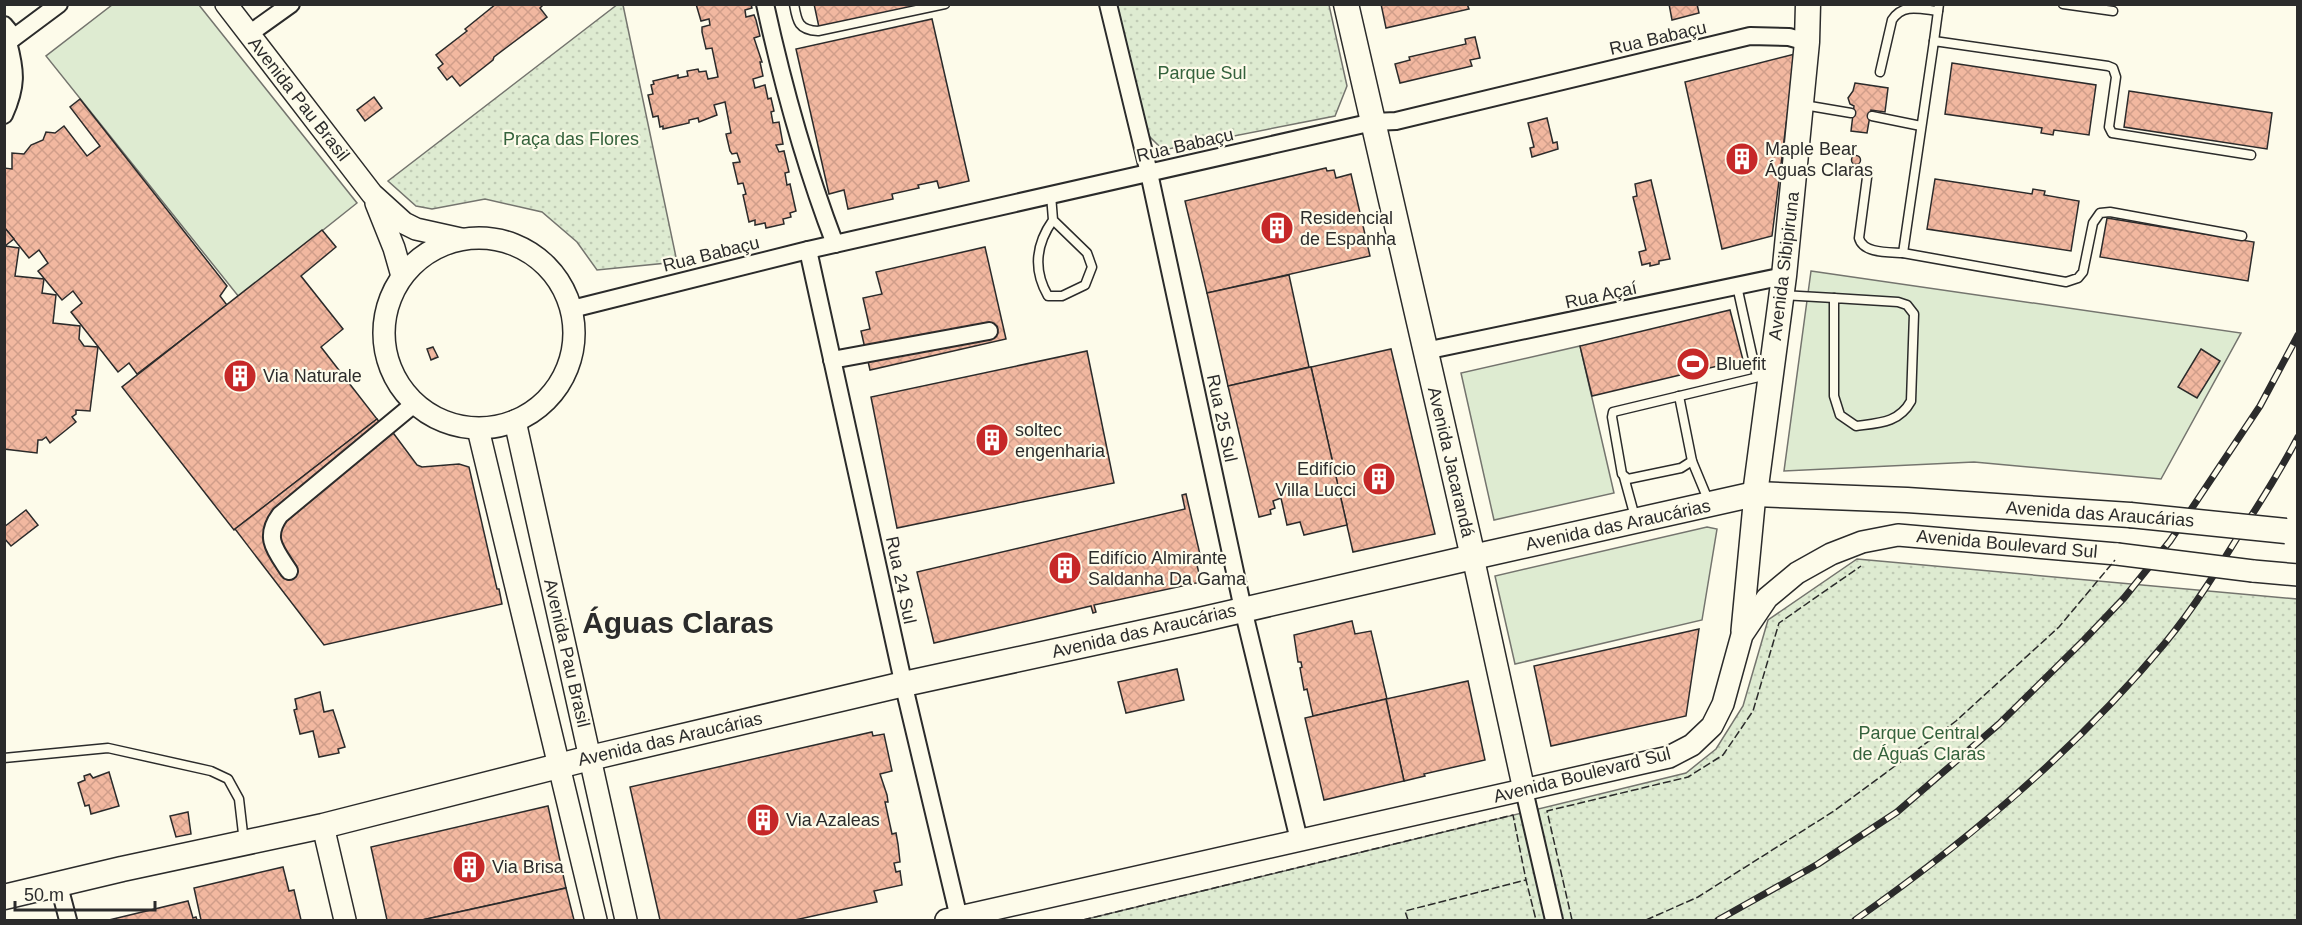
<svg xmlns="http://www.w3.org/2000/svg" width="2302" height="925" font-family="Helvetica,sans-serif">
<style>
.grass{fill:#deebd1;stroke:#74746e;stroke-width:1.5}
.park{fill:url(#park-dots);stroke:#74746e;stroke-width:1.5}
.building{fill:url(#building-cross-hatch);stroke:#2b2b2b;stroke-width:1.5}
.lines{fill:none;stroke-linecap:round;stroke-linejoin:round}
.service-casing{stroke:#2b2b2b;stroke-width:11}
.minor-casing{stroke:#2b2b2b;stroke-width:20}
.tertiary-casing{stroke:#2b2b2b;stroke-width:24}
.secondary-casing{stroke:#2b2b2b;stroke-width:27}
.service{stroke:#fdfbea;stroke-width:8}
.minor{stroke:#fdfbea;stroke-width:16}
.tertiary{stroke:#fdfbea;stroke-width:21}
.secondary{stroke:#fdfbea;stroke-width:24}
.rail-casing{stroke:#2b2b2b;stroke-width:7}
.rail{stroke:#fdfbea;stroke-width:4.5;stroke-dasharray:14;stroke-linecap:butt}
.tertiary-bridge-casing{stroke:#2b2b2b;stroke-width:24;stroke-linecap:butt}
.secondary-bridge-casing{stroke:#2b2b2b;stroke-width:27;stroke-linecap:butt}
.tertiary-bridge{stroke:#fdfbea;stroke-width:21}
.secondary-bridge{stroke:#fdfbea;stroke-width:24}
.fence{stroke:#2b2b2b;stroke-width:1.5;stroke-dasharray:8 3;stroke-linecap:butt}
.labels{text-anchor:middle;dominant-baseline:central;stroke-width:4.5;stroke-linejoin:round;paint-order:stroke}
.street-label{font-size:18px;fill:#2b2b2b;stroke:#fdfbea}
.park-label{font-size:18px;fill:#34623c;stroke:#fdfbea}
.poi-label{font-size:18px;fill:#2b2b2b;stroke:#fdfbea;text-anchor:start}
.town-label{font-size:30px;font-weight:bold;fill:#2b2b2b;stroke:#fdfbea}
</style>
<defs>
<pattern id="park-dots" width="8" height="8" patternUnits="userSpaceOnUse" patternTransform="scale(1.5)"><rect width="8" height="8" fill="#deebd1"/><path d="M2 2h.1M6 6h.1" fill="none" stroke="#bfcab4" stroke-width="1.8" stroke-linecap="round"/></pattern>
<pattern id="building-cross-hatch" width="8" height="8" patternUnits="userSpaceOnUse" patternTransform="scale(1.5)"><rect width="8" height="8" fill="#f2b8a0"/><path d="M0 0l8 8M0 8l8-8" fill="none" stroke="#d09e8a"/></pattern>
</defs>
<rect width="100%" height="100%" fill="#fdfbea"/>
<!-- grass -->
<g class="grass">
<polygon points="112,5 199,5 357,203 239,297 46,56"/>
<polygon points="1811,271 2241,333 2161,479 1974,462 1784,471"/>
<polygon points="1580,346 1614,493 1494,520 1461,373"/>
<polygon points="1707,527 1717,529 1702,620 1515,664 1495,576"/>
</g>
<!-- park -->
<g class="park">
<polygon points="618,4 623,5 677,262 597,270 577,242 542,212 485,199 432,209 416,206 388,181"/>
<polygon points="1117,5 1329,5 1347,86 1335,116 1163,150 1147,134"/>
<polygon points="1857,559 2297,599 2297,920 1083,920 1686,773 1716,749 1743,706 1768,620"/>
</g>
<!-- building -->
<g class="building">
<polygon points="496,4 544,4 540,8 547,17 494,57 493,60 460,86 452,76 447,80 438,68 443,64 436,55 467,31 465,29"/>
<polygon points="696,4 751,4 752,8 745,10 746,17 754,15 756,20 760,36 754,38 762,62 760,62 763,76 753,79 755,88 765,85 768,99 771,98 774,111 771,112 773,123 779,122 783,144 776,145 779,152 784,151 789,172 785,173 787,185 790,184 796,211 790,213 791,217 783,219 784,224 766,228 765,223 755,225 755,220 749,222 743,195 746,194 743,183 738,184 733,163 740,162 737,153 732,154 730,151 726,134 731,133 725,102 714,105 717,115 699,122 698,118 689,120 689,123 663,129 663,126 660,127 658,116 653,117 648,95 653,94 651,85 654,84 653,81 678,75 678,78 688,76 687,71 698,69 699,72 706,71 708,79 718,77 712,48 706,49 702,32 702,27 710,25 709,19 701,21"/>
<polygon points="814,4 943,4 820,32"/>
<polygon points="1381,4 1467,4 1469,9 1386,28"/>
<polygon points="1669,4 1697,4 1699,13 1672,20"/>
<polygon points="932,19 969,181 939,188 937,181 918,185 919,188 892,194 893,199 848,209 844,190 829,194 796,49"/>
<polygon points="1475,37 1480,58 1470,60 1472,66 1400,83 1395,64 1410,60 1409,57 1466,44 1465,39"/>
<polygon points="1795,54 1772,236 1722,249 1685,82"/>
<polygon points="1952,63 2096,85 2089,135 2054,130 2053,135 2041,133 2042,128 1945,114"/>
<polygon points="1855,83 1888,88 1885,112 1871,110 1867,133 1851,131 1854,106 1850,104 1848,98 1853,91"/>
<polygon points="2129,91 2272,113 2267,149 2124,127"/>
<polygon points="374,97 382,108 365,121 357,110"/>
<polygon points="80,99 227,286 220,296 227,305 137,374 129,363 118,372 71,312 82,303 73,291 62,300 38,271 48,263 39,250 29,258 4,227 4,168 12,169 12,153 24,154 31,145 43,140 46,132 55,133 64,126 87,156 100,146 70,107"/>
<polygon points="1547,118 1553,143 1557,142 1558,149 1532,157 1530,148 1534,147 1528,123"/>
<circle cx="1856" cy="160" r="4.5"/>
<polygon points="1326,168 1327,171 1334,170 1336,178 1351,174 1370,256 1207,293 1185,201"/>
<polygon points="1935,179 2032,194 2033,189 2045,191 2044,195 2079,201 2071,251 1927,229"/>
<polygon points="1651,180 1670,259 1659,261 1659,264 1650,266 1650,263 1642,265 1639,252 1646,250 1633,197 1637,196 1635,184"/>
<polygon points="2107,218 2254,242 2248,281 2100,257"/>
<polygon points="4,227 14,239 5,246 19,248 15,276 44,279 42,293 56,295 53,323 80,326 79,339 84,346 98,347 90,411 76,410 76,414 72,417 76,422 50,443 46,437 42,440 38,440 37,453 4,449"/>
<polygon points="322,230 336,247 301,276 343,329 321,347 377,419 234,530 122,387"/>
<polygon points="985,247 1006,339 870,370 861,331 870,329 863,298 882,294 876,272"/>
<polygon points="1289,275 1309,367 1228,386 1207,293"/>
<polygon points="1730,310 1743,360 1592,396 1580,346"/>
<polygon points="433,347 438,357 431,360 427,349"/>
<polygon points="1391,349 1435,534 1353,552 1311,367"/>
<polygon points="2201,349 2220,361 2197,398 2178,387"/>
<polygon points="1087,351 1114,483 897,528 871,397"/>
<polygon points="1311,367 1347,525 1304,535 1300,522 1287,525 1281,498 1273,501 1275,508 1270,510 1271,514 1259,517 1228,386"/>
<polygon points="377,419 385,429 388,426 417,465 422,467 459,464 469,467 497,589 499,589 502,604 324,645 235,529"/>
<polygon points="1186,494 1202,563 1197,565 1201,582 1094,605 1096,612 1093,613 1091,606 934,643 917,572 1185,509 1182,495"/>
<polygon points="26,510 38,525 11,546 4,538 4,527"/>
<polygon points="1352,621 1355,634 1371,631 1387,699 1313,716 1307,689 1304,690 1300,668 1302,667 1301,662 1298,662 1294,635"/>
<polygon points="1699,629 1686,716 1551,746 1534,666"/>
<polygon points="1177,669 1184,700 1126,713 1118,682"/>
<polygon points="1468,681 1485,760 1424,774 1425,776 1404,781 1386,699"/>
<polygon points="320,692 324,712 333,710 345,747 338,749 339,753 319,757 313,731 300,734 294,710 297,709 295,699"/>
<polygon points="1386,699 1404,781 1324,800 1305,718"/>
<polygon points="872,732 873,736 884,734 892,771 880,774 887,795 888,802 885,802 892,834 896,833 898,844 900,862 894,863 896,872 900,871 902,885 874,891 877,902 795,920 660,920 630,787"/>
<polygon points="109,772 119,806 91,814 89,805 85,806 78,783 85,780 84,776 90,774 93,778"/>
<polygon points="548,806 566,888 422,920 387,920 371,847"/>
<polygon points="188,812 191,834 176,837 170,816"/>
<polygon points="283,867 289,891 294,890 301,920 201,920 194,888"/>
<polygon points="566,888 574,920 422,920 500,903"/>
<polygon points="188,901 193,918 196,917 197,920 109,920"/>
</g>
<g class="lines">
<defs>
<g id="service">
<path d="M794,4C797,21 798,30 818,31L945,4"/>
<polyline points="2063,4 2113,11"/>
<polyline points="1934,41 1939,4"/>
<path d="M1880,72L1892,20C1903,3 1920,9 1938,11"/>
<polyline points="1804,105 1851,113"/>
<polyline points="1872,116 1921,126"/>
<path d="M1868,170L1859,238C1863,254 1890,252 1903,253"/>
<path d="M1051,195L1053,220L1087,253L1092,267L1085,285L1062,296H1048C1033,270 1036,244 1053,220"/>
<polyline points="2242,236 2110,212 2100,213 2093,223 2083,272 2078,278 2066,282 1903,253 1934,41 2108,66 2113,68 2116,77 2109,127 2112,133 2251,155"/>
<polyline points="1737,286 1757,377"/>
<polyline points="1782,295 1834,298"/>
<path d="M1834,298L1898,302L1907,305L1914,314L1911,401C1899,423 1879,423 1856,426L1840,415L1834,396Z"/>
<polyline points="1679,396 1692,461 1709,502"/>
<polyline points="1692,461 1681,468 1628,479 1622,474 1612,417 1613,412 1767,375"/>
<polyline points="1624,477 1635,517"/>
<polyline points="4,758 108,748 211,771 228,779 239,799 244,842"/>
</g>
<g id="minor">
<path d="M765,4C783,86 805,166 835,244"/>
<polyline points="1108,4 1149,173 1243,609 1299,840"/>
<polyline points="4,25 14,37"/>
<polyline points="249,34 291,4"/>
<path d="M4,40L8,42C16,72 17,86 4,115"/>
<polyline points="8,42 59,4"/>
<polyline points="808,250 906,695 959,918"/>
<polyline points="572,309 808,250 1373,122 1396,121 1750,36 1789,37 1807,42"/>
<polyline points="1425,351 1784,276"/>
<polyline points="832,360 989,331"/>
<path d="M289,571C276,551 263,538 280,515L414,404"/>
<polyline points="1524,790 1554,920"/>
<polyline points="59,886 68,920"/>
</g>
<g id="tertiary">
<polyline points="226,4 372,194 404,223 416,229 461,239"/>
<polyline points="376,203 394,248 402,276"/>
<circle cx="479" cy="333" r="95"/>
<polyline points="515,421 626,920"/>
<polyline points="478,429 596,920"/>
<polyline points="1473,557 1524,790"/>
<polyline points="2253,571 2298,575"/>
<polyline points="1742,631 1755,494"/>
<polyline points="323,826 345,920"/>
<polyline points="946,920 1669,757 1692,745 1712,726 1723,704 1742,635 1767,598 1797,573 1831,554 1862,542 1898,535 2117,554"/>
</g>
<g id="secondary">
<polyline points="1346,4 1473,557"/>
<polyline points="1755,494 1784,276 1807,42 1808,4"/>
<polyline points="4,897 122,869 323,826 590,758 904,684 1195,621 1473,557 1755,494 1907,500 2130,515"/>
</g>
</defs>
<!-- service casing -->
<use href="#service" class="service-casing"/>
<!-- minor casing -->
<use href="#minor" class="minor-casing"/>
<!-- tertiary casing -->
<use href="#tertiary" class="tertiary-casing"/>
<!-- secondary casing -->
<use href="#secondary" class="secondary-casing"/>
<!-- service -->
<use href="#service" class="service"/>
<!-- minor -->
<use href="#minor" class="minor"/>
<!-- tertiary -->
<use href="#tertiary" class="tertiary"/>
<!-- secondary -->
<use href="#secondary" class="secondary"/>
<defs>
<g id="rail">
<polyline points="1718,920 1818,864 1897,812 1999,724 2084,640 2124,598 2170,541 2260,406 2298,335"/>
<path d="M1855,920C1969,840 2076,750 2165,643C2194,608 2218,569 2242,530C2262,500 2281,469 2298,437"/>
</g>
</defs>
<!-- rail casing -->
<use href="#rail" class="rail-casing"/>
<!-- rail -->
<use href="#rail" class="rail"/>
<defs>
<polyline id="tertiary-bridge" points="2117,554 2253,571"/>
<polyline id="secondary-bridge" points="2130,515 2286,531"/>
</defs>
<!-- tertiary-bridge casing -->
<use href="#tertiary-bridge" class="tertiary-bridge-casing"/>
<!-- secondary-bridge casing -->
<use href="#secondary-bridge" class="secondary-bridge-casing"/>
<!-- tertiary-bridge -->
<use href="#tertiary-bridge" class="tertiary-bridge"/>
<!-- secondary-bridge -->
<use href="#secondary-bridge" class="secondary-bridge"/>
<!-- fence -->
<g class="fence">
<polyline points="1083,920 1513,815 1526,880"/>
<polyline points="1408,920 1405,911 1526,880 1536,920"/>
<polyline points="1572,920 1547,811 1688,777 1723,755 1753,711 1779,623 1861,566"/>
<polyline points="1646,920 1698,897 1834,811 1956,721 2059,627 2115,560"/>
</g>
</g>
<!-- icons -->
<defs>
<symbol id="building-disc" viewBox="-11 -11 22 22"><circle r="9.5" fill="#c62828" stroke="#fdfbea"/><path d="M-4-6H4V6H1V3H-1V6H-4ZM-2.5-4.3h1.7v1.8h-1.7ZM.8-4.3h1.7v1.8H.8ZM-2.5-1h1.7V.8h-1.7ZM.8-1h1.7V.8H.8Z" fill="#fff"/></symbol>
<symbol id="stadium-disc" viewBox="-11 -11 22 22"><circle r="9.5" fill="#c62828" stroke="#fdfbea"/><path d="M0-5a6.5 5 0 1 0 0 10a6.5 5 0 1 0 0-10ZM-3.5-1.8h7v3.6h-7Z" fill="#fff"/></symbol>
</defs>
<g fill-rule="evenodd">
<use href="#building-disc" x="1723" y="140" width="38" height="38"/>
<use href="#building-disc" x="1258" y="209" width="38" height="38"/>
<use href="#stadium-disc" x="1674" y="345" width="38" height="38"/>
<use href="#building-disc" x="221" y="357" width="38" height="38"/>
<use href="#building-disc" x="973" y="421" width="38" height="38"/>
<use href="#building-disc" x="1360" y="460" width="38" height="38"/>
<use href="#building-disc" x="1046" y="549" width="38" height="38"/>
<use href="#building-disc" x="744" y="801" width="38" height="38"/>
<use href="#building-disc" x="450" y="848" width="38" height="38"/>
</g>
<g class="labels">
<!-- street labels -->
<g class="street-label">
<text transform="translate(1658 38) rotate(-13)">Rua Babaçu</text>
<text transform="translate(299 99) rotate(52)">Avenida Pau Brasil</text>
<text transform="translate(1185 145) rotate(-13)">Rua Babaçu</text>
<text transform="translate(711 254) rotate(-14)">Rua Babaçu</text>
<text transform="translate(1784 266) rotate(-83)">Avenida Sibipiruna</text>
<text transform="translate(1601 295) rotate(-12)">Rua Açaí</text>
<text transform="translate(1222 418) rotate(78)">Rua 25 Sul</text>
<text transform="translate(1451 462) rotate(77)">Avenida Jacarandá</text>
<text transform="translate(2100 514) rotate(4)">Avenida das Araucárias</text>
<text transform="translate(1618 525) rotate(-12)">Avenida das Araucárias</text>
<text transform="translate(2007 544) rotate(5)">Avenida Boulevard Sul</text>
<text transform="translate(901 580) rotate(78)">Rua 24 Sul</text>
<text transform="translate(1144 631) rotate(-13)">Avenida das Araucárias</text>
<text transform="translate(567 653) rotate(77)">Avenida Pau Brasil</text>
<text transform="translate(670 739) rotate(-13)">Avenida das Araucárias</text>
<text transform="translate(1582 775) rotate(-14)">Avenida Boulevard Sul</text>
</g>
<!-- park labels -->
<g class="park-label">
<text x="1202" y="73">Parque Sul</text>
<text x="571" y="139">Praça das Flores</text>
<text x="1919" y="733">Parque Central<tspan x="1919" dy="21">de Águas Claras</tspan></text>
</g>
<!-- poi labels -->
<g class="poi-label">
<text x="1765" y="149">Maple Bear<tspan x="1765" dy="21">Águas Claras</tspan></text>
<text x="1300" y="218">Residencial<tspan x="1300" dy="21">de Espanha</tspan></text>
<text x="1716" y="364">Bluefit</text>
<text x="263" y="376">Via Naturale</text>
<text x="1015" y="430">soltec<tspan x="1015" dy="21">engenharia</tspan></text>
<text x="1356" y="469" text-anchor="end">Edifício<tspan x="1356" dy="21">Villa Lucci</tspan></text>
<text x="1088" y="558">Edifício Almirante<tspan x="1088" dy="21">Saldanha Da Gama</tspan></text>
<text x="786" y="820">Via Azaleas</text>
<text x="492" y="867">Via Brisa</text>
</g>
<!-- town labels -->
<g class="town-label">
<text x="678" y="622">Águas Claras</text>
</g>
</g>
<!-- border -->
<rect width="2302" height="925" fill="none" stroke="#2b2b2b" stroke-width="12"/>
<!-- scale -->
<path d="M15 901v9h140v-9" fill="none" stroke="#2b2b2b" stroke-width="3"/>
<text x="24" y="901" font-size="18" fill="#2b2b2b" stroke="#fdfbea" stroke-width="4.5" paint-order="stroke">50 m</text>
</svg>
